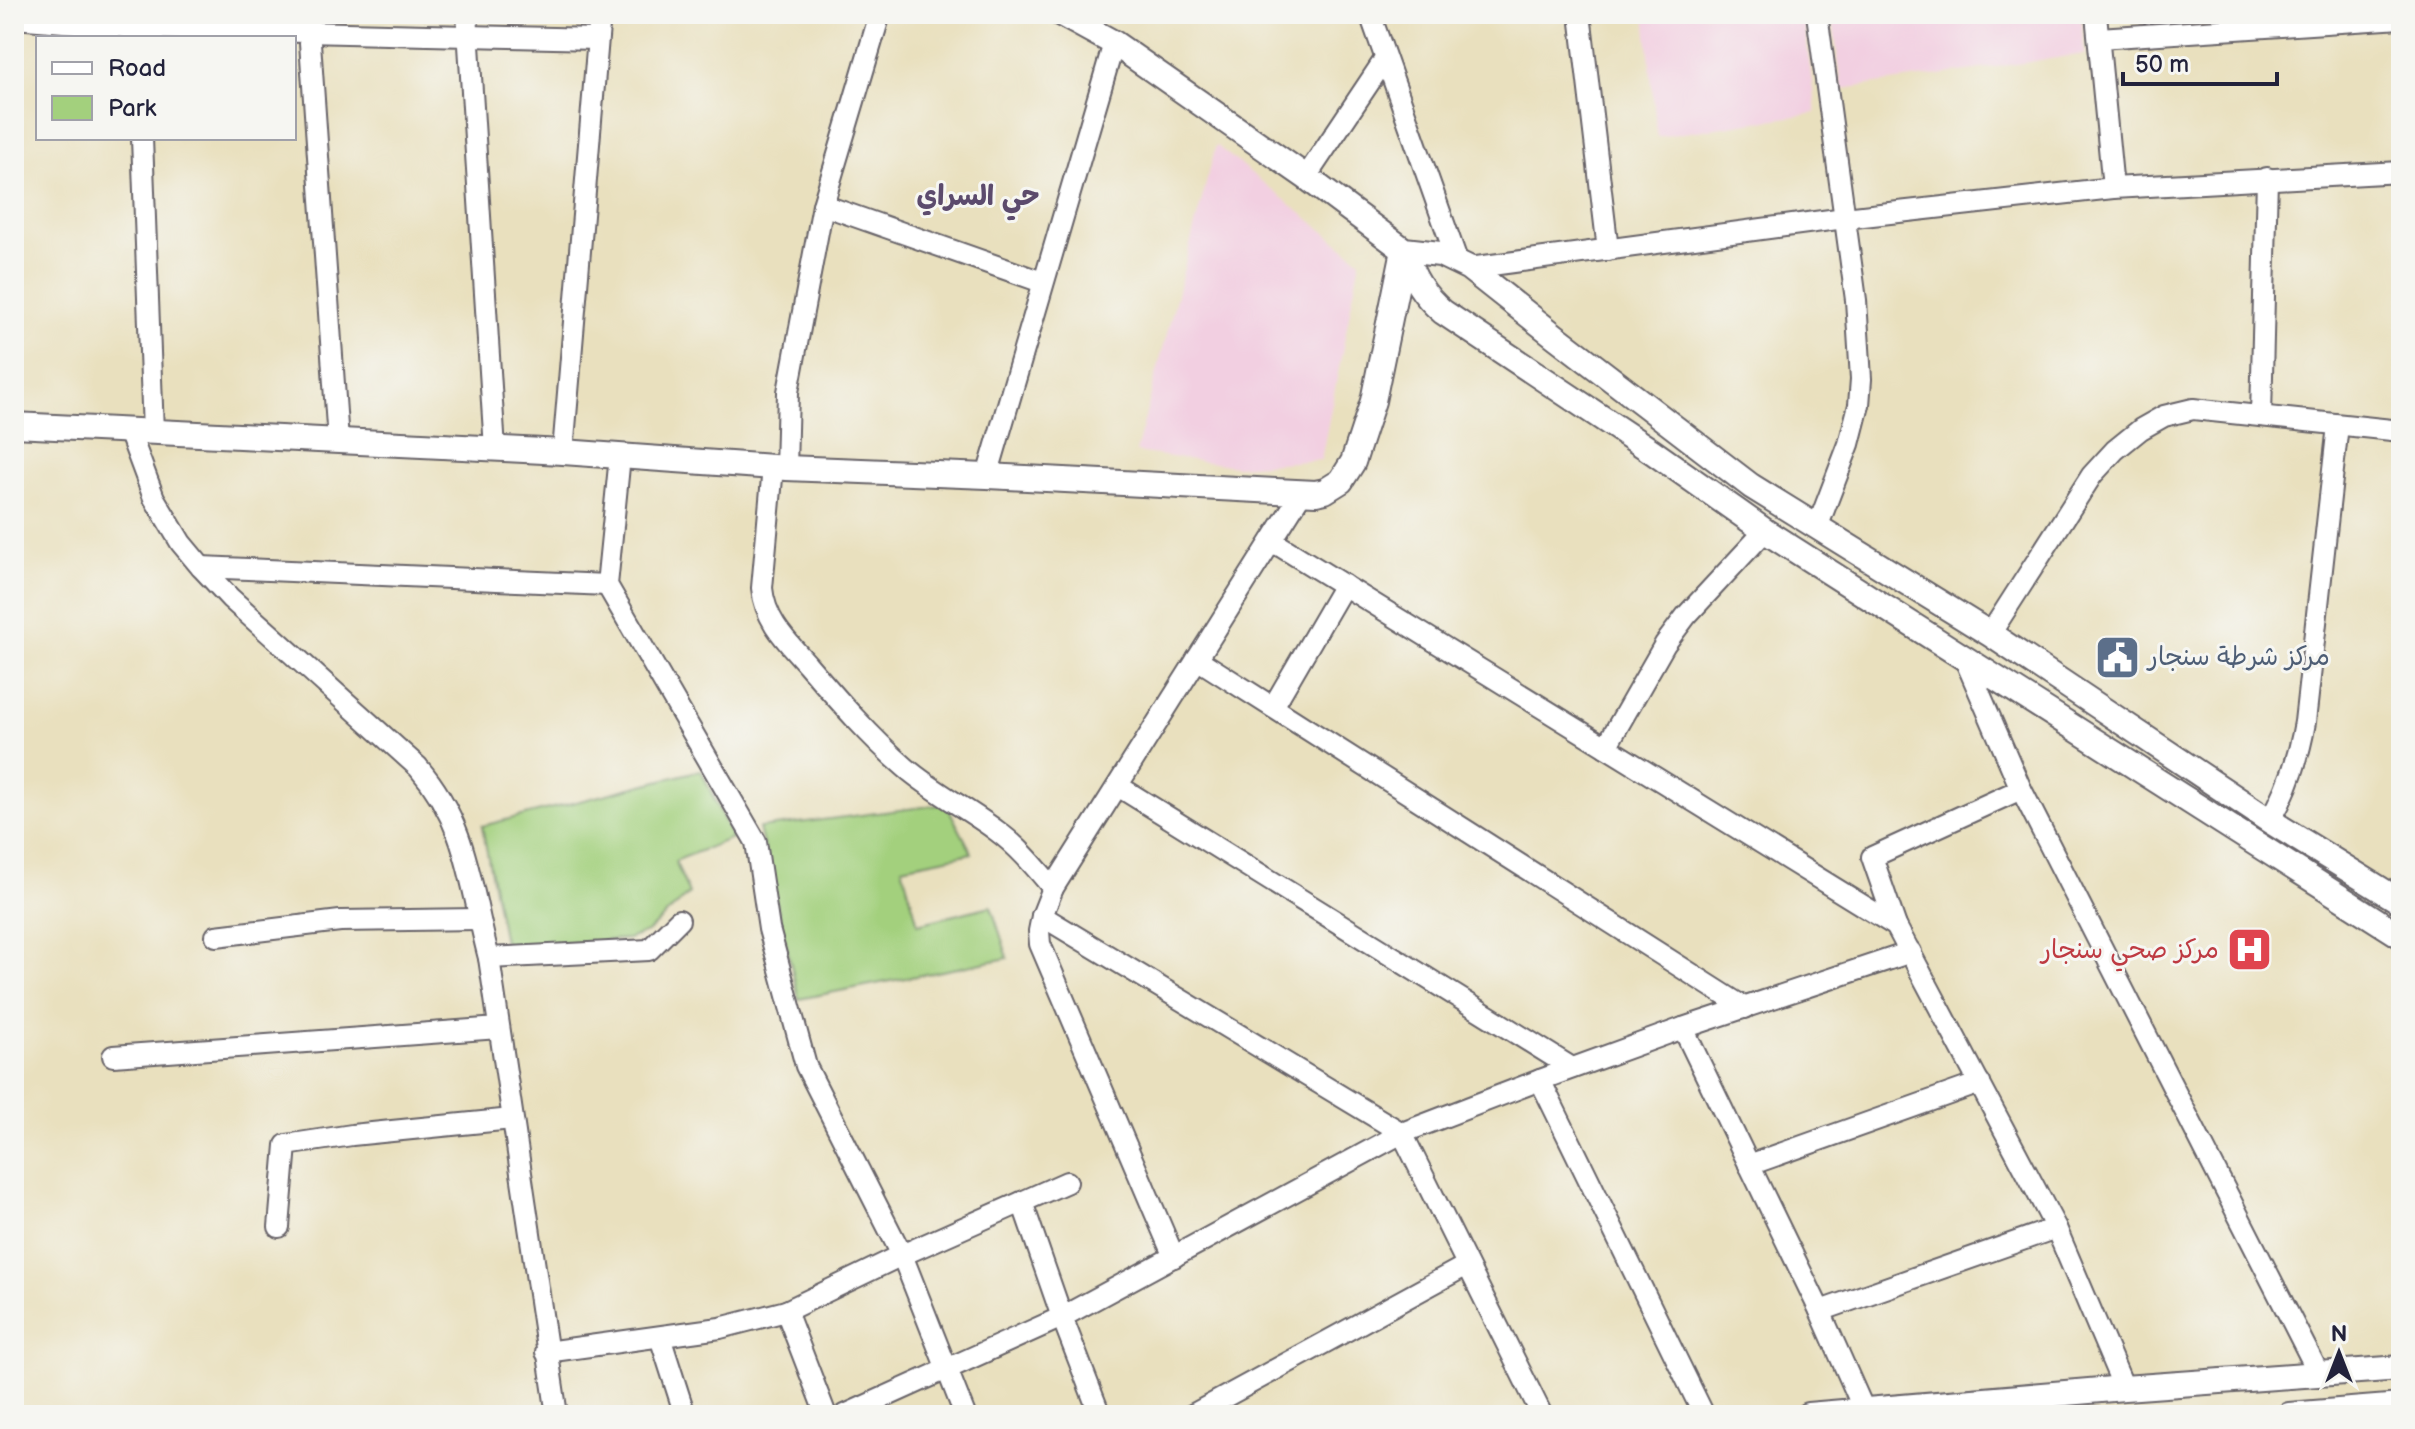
<svg xmlns="http://www.w3.org/2000/svg" width="2415" height="1429" font-family="'Balsamiq Sans','Playpen Sans Arabic',sans-serif">
<style>
.built{fill:#f2cfe1}
.green{fill:#a3d07d;stroke:#62795c;stroke-width:2}
.lines{fill:none;stroke-linecap:round;stroke-linejoin:round}
.minor-casing{stroke:#686469;stroke-width:24}
.tertiary-casing{stroke:#686469;stroke-width:28}
.minor{stroke:#fff;stroke-width:20}
.tertiary{stroke:#fff;stroke-width:24}
.labels{text-anchor:middle;dominant-baseline:central;stroke-width:6;stroke-linejoin:round;paint-order:stroke}
.service-label{font-size:26px;fill:#4e5e75;stroke:#f6f6f2;text-anchor:start}
.health-label{font-size:26px;fill:#be3a42;stroke:#f6f6f2;text-anchor:end}
.neighbourhood-label{font-size:28px;font-weight:bold;fill:#5c4b6d;stroke:#f6f6f2}
</style>
<rect width="100%" height="100%" fill="#f6f6f2"/>
<filter id="ink" filterUnits="userSpaceOnUse"><feTurbulence type="fractalNoise" baseFrequency=".0125" numOctaves="2"/><feDisplacementMap in="SourceGraphic" scale="16" xChannelSelector="R" yChannelSelector="G"/><feConvolveMatrix kernelMatrix="1 2 1 2 8 2 1 2 1" color-interpolation-filters="sRGB"/></filter>
<filter id="wash" filterUnits="userSpaceOnUse"><feTurbulence type="fractalNoise" baseFrequency=".006" numOctaves="4" result="noise"/><feDisplacementMap in="SourceGraphic" scale="32" xChannelSelector="R" yChannelSelector="G"/><feGaussianBlur stdDeviation="1.8" result="paint"/><feColorMatrix in="noise" values="0 0 0 0 0 0 0 0 0 0 0 0 0 0 0 0 0 1.4 0 .05"/><feComposite in="paint" operator="in"/></filter>
<g filter="url(#wash)">
<rect width="100%" height="100%" fill="#e9e0be"/>
<!-- built -->
<g class="built">
<polygon points="1645,14 1803,14 1816,113 1657,137"/>
<polygon points="1832,14 2080,14 2085,54 1842,89"/>
<polygon points="1216,145 1360,260 1321,460 1236,466 1136,452"/>
</g>
<!-- green -->
<g class="green">
<polygon points="701,770 732,838 675,861 689,894 647,932 628,939 505,947 482,826"/>
<polygon points="946,804 972,853 902,867 918,924 991,906 1008,958 799,999 759,828"/>
</g>
</g>
<g filter="url(#ink)">
<g class="lines">
<defs>
<g id="minor">
<polyline points="308,14 338,441"/>
<polyline points="467,14 495,449"/>
<polyline points="1370,14 1457,260"/>
<polyline points="1580,14 1608,250"/>
<polyline points="2096,14 2113,188"/>
<polyline points="14,18 138,28 597,39"/>
<polyline points="2099,38 2401,18"/>
<polyline points="142,138 153,432"/>
<polyline points="1306,177 1385,59"/>
<polyline points="823,205 1042,282"/>
<polyline points="1469,268 1845,218 2113,188 2401,172"/>
<polyline points="2261,416 2267,178"/>
<path d="M129,431L154,498L181,543L201,567L230,598L418,767C469,826 470,887 489,958L557,1415"/>
<polyline points="563,452 600,14"/>
<polyline points="620,456 607,585 756,842 769,929 806,1066 902,1255 965,1415"/>
<path d="M773,467L762,588C765,621 787,641 808,665C839,701 870,737 906,768C934,792 968,809 997,831C1019,847 1036,868 1053,888"/>
<polyline points="786,468 788,392 823,205 880,14"/>
<polyline points="987,476 1114,43"/>
<polyline points="1301,494 1053,888 1042,916 1402,1133 1542,1415"/>
<polyline points="1817,528 1849,444 1859,405 1861,379 1856,300 1817,14"/>
<polyline points="1272,541 1896,926"/>
<polyline points="201,567 607,585"/>
<polyline points="1990,634 2092,475 2115,450 2141,429 2164,416 2193,409 2401,431"/>
<polyline points="1964,657 2021,789 2319,1374"/>
<polyline points="1197,659 1745,1008"/>
<polyline points="1273,707 1344,585"/>
<polyline points="1606,747 1665,644 1686,616 1765,531"/>
<polyline points="1118,786 1572,1068"/>
<polyline points="2021,789 1872,857 1896,926 2056,1228 2124,1388"/>
<path d="M2270,821C2289,788 2299,758 2305,722L2338,425"/>
<polyline points="1042,916 1039,931 1040,944 1174,1257"/>
<polyline points="216,936 340,921 478,919"/>
<polyline points="489,958 649,950 679,920"/>
<polyline points="1683,1028 1820,1311 1864,1410"/>
<polyline points="113,1056 499,1028"/>
<polyline points="1540,1080 1704,1415"/>
<polyline points="1749,1165 1980,1083"/>
<polyline points="1022,1202 1062,1317 1100,1415"/>
<polyline points="279,1227 286,1145 352,1135 512,1119"/>
<polyline points="786,1311 826,1415"/>
<polyline points="1820,1311 2056,1228"/>
<polyline points="660,1337 685,1415"/>
<polyline points="546,1352 720,1328 786,1311 902,1255 1067,1182"/>
<polyline points="845,1415 1062,1317 1402,1133 1540,1080 1683,1028 1911,952"/>
<polyline points="1192,1415 1467,1265"/>
</g>
<g id="tertiary">
<polyline points="1061,14 1114,43 1306,177 1404,250 1440,254 1469,268 1555,336 1751,486 1990,634 2270,821 2401,902"/>
<path d="M1405,252C1412,277 1423,295 1443,312L1653,452L1765,531L2401,936"/>
<polyline points="14,425 563,452 786,468 987,476 1316,493 1325,491 1341,481 1353,462 1373,401 1404,250"/>
<polyline points="1808,1415 2124,1388 2401,1368"/>
<polyline points="2289,1415 2401,1406"/>
</g>
</defs>
<!-- minor casing -->
<use href="#minor" class="minor-casing"/>
<!-- tertiary casing -->
<use href="#tertiary" class="tertiary-casing"/>
<!-- minor -->
<use href="#minor" class="minor"/>
<!-- tertiary -->
<use href="#tertiary" class="tertiary"/>
</g>
</g>
<!-- icons -->
<defs>
<symbol id="civic-square" viewBox="-11 -11 22 22"><rect x="-9" y="-9" width="18" height="18" rx="4" fill="#5c6f8a" stroke="#f6f6f2"/><path d="M-.6-6.5H3V-4.5H.6V-3L4-1V1h2V6H-6V1h2V-1L-.6-3ZM-1.2 2.5V6h2.4V2.5Z" fill="#fff"/></symbol>
<symbol id="hospital-square" viewBox="-11 -11 22 22"><rect x="-9" y="-9" width="18" height="18" rx="4" fill="#e0444e" stroke="#f6f6f2"/><path d="M-5-5h3v3.5h4V-5h3V5h-3V1.5h-4V5h-3Z" fill="#fff"/></symbol>
</defs>
<g fill-rule="evenodd">
<use href="#civic-square" x="2092" y="632" width="51" height="51"/>
<use href="#hospital-square" x="2224" y="924" width="51" height="51"/>
</g>
<g class="labels">
<!-- service labels -->
<g class="service-label">
<text x="2148" y="657">مركز شرطة سنجار</text>
</g>
<!-- health labels -->
<g class="health-label">
<text x="2219" y="950">مركز صحي سنجار</text>
</g>
<!-- neighbourhood labels -->
<g class="neighbourhood-label">
<text x="978" y="196">حي السراي</text>
</g>
</g>
<!-- margin -->
<rect width="2415" height="1429" fill="none" stroke="#f6f6f2" stroke-width="48"/>
<!-- legend -->
<rect x="36" y="36" width="260" height="104" fill="#f6f6f2" stroke="#a1a1a9" stroke-width="2"/>
<rect x="52" y="62" width="40" height="12" fill="#ffffff" stroke="#a1a1a9" stroke-width="2"/>
<text x="108" y="76" font-size="24" fill="#22223b">Road</text>
<rect x="52" y="96" width="40" height="24" fill="#a3d07d" stroke="#a1a1a9" stroke-width="2"/>
<text x="108" y="116" font-size="24" fill="#22223b">Park</text>
<!-- north arrow -->
<g transform="translate(2339 1353)" stroke="#f6f6f2" stroke-width="6" paint-order="stroke">
<path d="M0-6L14 30L0 20L-14 30Z" fill="#22223b"/>
<text y="-12" font-size="22" font-weight="bold" text-anchor="middle" fill="#22223b">N</text>
</g>
<!-- scale -->
<path d="M2123 72v12h154v-12" fill="none" stroke="#22223b" stroke-width="4"/>
<text x="2135" y="72" font-size="24" fill="#22223b" stroke="#f6f6f2" stroke-width="6" paint-order="stroke">50 m</text>
</svg>
